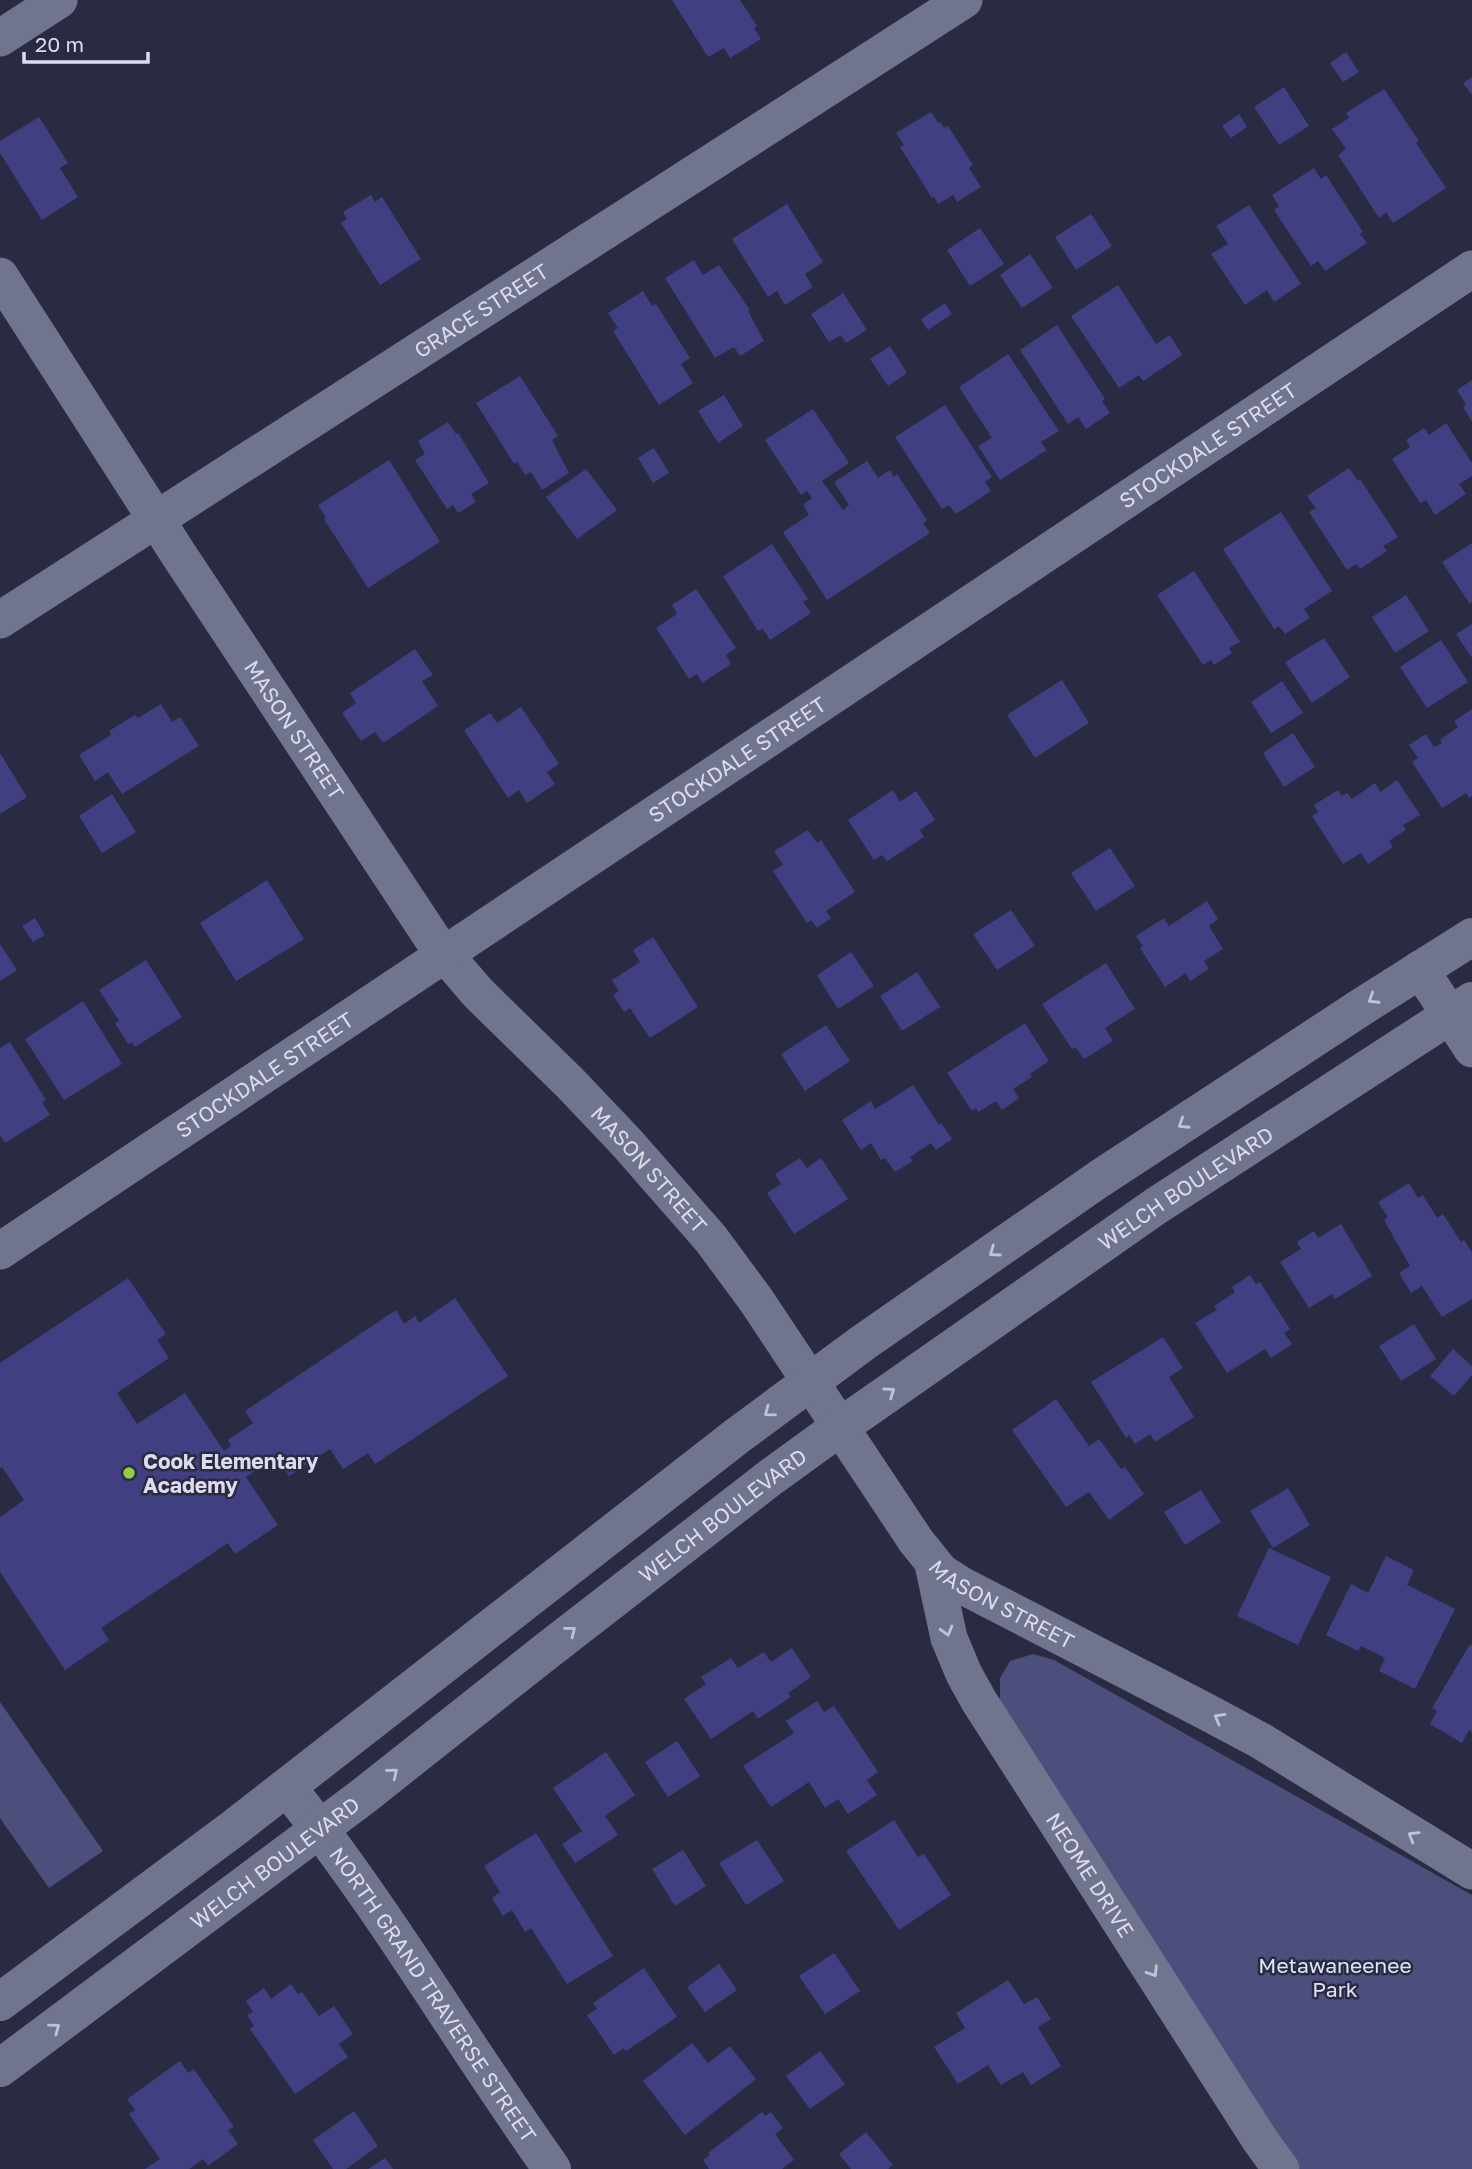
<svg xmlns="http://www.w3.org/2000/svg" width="1472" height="2169" font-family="'Golos Text',sans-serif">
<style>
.green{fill:#4c4f7b}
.building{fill:#3f3f82}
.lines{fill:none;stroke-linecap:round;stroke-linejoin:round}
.minor{stroke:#71748f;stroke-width:37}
.tertiary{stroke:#71748f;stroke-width:38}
.secondary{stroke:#71748f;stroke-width:38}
.oneway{stroke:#c0c3d5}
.poi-dot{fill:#90cd41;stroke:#2a2b42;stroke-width:2.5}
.labels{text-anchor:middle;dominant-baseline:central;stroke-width:5;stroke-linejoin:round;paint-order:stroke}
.street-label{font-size:21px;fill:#dbddec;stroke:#2a2b42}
.poi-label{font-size:21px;font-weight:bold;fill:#dbddec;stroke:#2a2b42;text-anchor:start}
.park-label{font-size:21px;fill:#e0e3f7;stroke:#2a2b42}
</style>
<rect width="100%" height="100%" fill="#2a2b42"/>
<!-- green -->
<g class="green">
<polygon points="1033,1654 1054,1660 1472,1895 1472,2169 1300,2169 1279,2144 1000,1701 1000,1678 1010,1661"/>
<polygon points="0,1702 103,1851 49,1888 0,1818"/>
</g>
<!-- building -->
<g class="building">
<polygon points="672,0 740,0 757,26 754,28 761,39 730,58 724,48 708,57"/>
<polygon points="1346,52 1359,72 1343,82 1330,63"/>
<polygon points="1472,77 1472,95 1463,83"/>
<polygon points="1284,87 1309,126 1279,145 1254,107"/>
<polygon points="1384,89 1419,141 1416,143 1446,188 1393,223 1386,212 1379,218 1338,155 1346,149 1332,129 1349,118 1346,113"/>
<polygon points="931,112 938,123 940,122 944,128 948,126 973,165 969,168 981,187 957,202 953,195 938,204 934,197 932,198 900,147 904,145 896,133"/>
<polygon points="1239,114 1247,127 1231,138 1222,126"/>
<polygon points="39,117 68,163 60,168 78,197 42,220 0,153 0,141"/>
<polygon points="1314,168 1321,179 1326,175 1363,232 1360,234 1367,243 1325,271 1318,261 1311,266 1274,210 1279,206 1272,195"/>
<polygon points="371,195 375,202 382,197 421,259 380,285 341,223 347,219 343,212"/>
<polygon points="787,204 823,262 805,274 813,287 785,305 777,291 768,297 732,239"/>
<polygon points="1249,205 1301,284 1274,302 1267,290 1245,305 1211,254 1228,244 1216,226"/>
<polygon points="1091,214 1112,246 1076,270 1055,237"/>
<polygon points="980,228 1004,264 970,286 947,250"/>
<polygon points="1030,254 1053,288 1022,308 1000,275"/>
<polygon points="694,260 703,275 719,265 750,310 748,311 764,341 740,356 734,347 715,358 665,278"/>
<polygon points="1118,285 1156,344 1170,335 1182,355 1143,381 1139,375 1119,388 1071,316"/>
<polygon points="643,291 652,306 656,304 690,358 681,364 693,383 659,405 613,331 618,328 608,313"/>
<polygon points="843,293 867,330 846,343 841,335 829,342 811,314"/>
<polygon points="945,303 952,314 928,330 921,319"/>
<polygon points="1057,325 1105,399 1102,401 1110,413 1086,429 1078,417 1068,424 1020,350"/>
<polygon points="890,346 907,373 888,386 870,359"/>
<polygon points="1008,354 1059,431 1041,442 1047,450 1000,480 978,446 992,438 959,387"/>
<polygon points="520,376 558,436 552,440 569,473 542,490 531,472 525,475 517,462 514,464 476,403"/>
<polygon points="1472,380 1472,422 1463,407 1466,404 1457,390"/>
<polygon points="724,395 743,426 718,443 698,411"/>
<polygon points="945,405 992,477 985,482 991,491 956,514 949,505 942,509 895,437"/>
<polygon points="813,409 849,463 822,481 843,510 849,505 834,482 867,461 878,478 890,470 894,477 897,474 927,520 923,523 930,533 827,600 783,532 809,515 803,505 812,498 807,491 801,495 765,440"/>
<polygon points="448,422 456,434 458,433 489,483 471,494 476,502 458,513 453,505 447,509 415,460 425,454 418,441"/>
<polygon points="1446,423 1472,463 1472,476 1459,484 1466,494 1435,515 1426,500 1420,503 1392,459 1410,447 1406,440 1424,428 1429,435"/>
<polygon points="654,448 669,473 653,483 638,458"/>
<polygon points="389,460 440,542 368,588 324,519 326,518 318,505"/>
<polygon points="1349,468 1358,481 1360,479 1398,537 1383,546 1387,551 1360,569 1356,564 1347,570 1309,512 1316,508 1307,496"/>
<polygon points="586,469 617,510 577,539 546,497"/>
<polygon points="1281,512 1332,591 1304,609 1310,618 1285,634 1279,626 1274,629 1223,549"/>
<polygon points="1472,543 1472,602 1470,604 1442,562"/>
<polygon points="772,544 808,599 803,602 811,613 770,640 763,629 758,631 723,576"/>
<polygon points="1194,571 1240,642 1229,648 1232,653 1214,665 1211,660 1203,665 1157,595"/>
<polygon points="696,589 736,648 726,655 731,664 702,683 697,674 689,679 656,628 677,614 672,605"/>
<polygon points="1406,595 1429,631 1395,653 1372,617"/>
<polygon points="1472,624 1472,658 1456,634"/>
<polygon points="1324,638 1350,677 1312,703 1285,662"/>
<polygon points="1441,640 1468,682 1427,708 1400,667"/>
<polygon points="415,649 433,675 422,681 438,706 383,743 375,732 361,741 342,713 356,703 350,693"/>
<polygon points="1062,680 1089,723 1035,758 1007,715"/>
<polygon points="1282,681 1303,713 1271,733 1251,702"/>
<polygon points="161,704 172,722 180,717 199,746 122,794 108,772 95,781 79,755 111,735 109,731 135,715 138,718"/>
<polygon points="521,707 559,764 547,772 555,784 527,803 519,790 508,798 464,730 490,713 497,723"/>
<polygon points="1472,709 1472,796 1469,798 1466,793 1442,808 1412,762 1418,758 1409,745 1426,734 1434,747 1442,743 1440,740 1458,727 1454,721"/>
<polygon points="1293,733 1315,767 1284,787 1263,753"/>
<polygon points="0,753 27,797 0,814"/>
<polygon points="1397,780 1420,815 1403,825 1406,830 1389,841 1393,847 1368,864 1361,853 1343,864 1312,816 1318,812 1314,805 1338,790 1342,796 1347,793 1352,799 1375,783 1380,792"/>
<polygon points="893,790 900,802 916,791 935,820 920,830 924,837 887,861 882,855 874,860 848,820"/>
<polygon points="112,794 136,832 102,853 79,816"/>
<polygon points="808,830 817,843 821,840 855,892 826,911 831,918 817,928 811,920 807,923 773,871 783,865 774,851"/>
<polygon points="1110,848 1135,886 1096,911 1071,873"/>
<polygon points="267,880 304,939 236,981 200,923"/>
<polygon points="1207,901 1218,919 1209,926 1223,949 1204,961 1209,969 1190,981 1186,973 1165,987 1140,948 1143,946 1136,936 1164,918 1169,926"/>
<polygon points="1011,910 1035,946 997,970 973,934"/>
<polygon points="35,918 45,935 33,942 22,926"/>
<polygon points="653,937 698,1007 650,1038 630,1008 624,1012 613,995 619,991 612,980 640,962 633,950"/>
<polygon points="0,944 17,970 0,981"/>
<polygon points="851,952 874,986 838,1009 817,975"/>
<polygon points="146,960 182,1017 135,1047 132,1042 128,1044 115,1023 119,1021 99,990"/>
<polygon points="1106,963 1135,1009 1105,1028 1113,1041 1084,1059 1075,1047 1072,1049 1042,1004"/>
<polygon points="917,972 940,1007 902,1031 880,996"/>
<polygon points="83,1001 122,1064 64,1100 25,1039"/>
<polygon points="1025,1023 1049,1061 1030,1074 1032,1077 1013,1089 1019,1098 1002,1110 996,1101 978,1112 976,1108 972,1111 947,1073"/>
<polygon points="826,1025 850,1061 805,1091 781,1054"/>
<polygon points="10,1042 46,1100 42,1102 50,1115 5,1143 0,1135 0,1048"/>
<polygon points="913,1085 939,1125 941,1123 952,1139 936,1150 931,1143 910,1157 913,1161 895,1172 885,1158 881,1160 871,1143 861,1150 842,1120 871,1101 875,1109"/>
<polygon points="800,1158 807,1168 821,1158 848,1199 794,1234 767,1193 781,1184 775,1174"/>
<polygon points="1409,1183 1418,1198 1423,1195 1437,1218 1443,1214 1461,1242 1464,1240 1472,1252 1472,1299 1442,1317 1422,1286 1411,1293 1399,1273 1410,1266 1384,1220 1388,1217 1378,1202"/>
<polygon points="1341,1224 1372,1276 1335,1299 1332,1294 1309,1308 1280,1262 1301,1249 1297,1242 1314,1231 1318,1238"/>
<polygon points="1250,1275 1256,1284 1260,1282 1290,1329 1284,1333 1292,1344 1271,1358 1265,1349 1227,1373 1195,1323 1217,1310 1214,1306 1235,1292 1232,1287"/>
<polygon points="128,1278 166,1334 157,1340 169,1358 117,1393 137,1424 185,1393 224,1451 231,1446 228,1440 253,1423 245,1411 396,1310 404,1324 415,1316 419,1323 455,1298 508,1376 375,1464 368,1453 343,1469 330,1449 289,1476 276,1456 246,1477 278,1525 235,1554 228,1543 101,1628 109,1640 65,1670 0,1572 0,1517 24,1500 2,1467 0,1469 0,1363"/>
<polygon points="1414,1324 1436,1359 1401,1381 1379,1346"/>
<polygon points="1163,1337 1183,1368 1169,1377 1194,1417 1155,1442 1150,1434 1135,1444 1129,1435 1126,1438 1091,1382"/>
<polygon points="1453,1349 1472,1366 1472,1375 1454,1396 1430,1376"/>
<polygon points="1056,1399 1089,1446 1099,1439 1121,1469 1125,1467 1144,1494 1109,1520 1089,1492 1066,1507 1012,1430"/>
<polygon points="1288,1488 1310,1525 1273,1548 1250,1511"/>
<polygon points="1201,1490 1221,1522 1185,1545 1164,1512"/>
<polygon points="1269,1548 1331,1577 1298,1645 1237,1616"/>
<polygon points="1386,1556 1414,1570 1407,1585 1455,1609 1415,1689 1379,1671 1385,1658 1361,1646 1358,1651 1326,1635 1351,1584 1368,1593"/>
<polygon points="1470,1644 1472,1645 1472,1732 1469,1730 1462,1743 1430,1724 1437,1711 1432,1708"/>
<polygon points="792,1648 811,1677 788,1693 791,1697 758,1719 753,1711 711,1739 684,1699 706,1684 701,1677 731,1658 738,1668 764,1652 771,1662"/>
<polygon points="817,1701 824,1712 834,1706 878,1772 867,1780 877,1795 848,1814 838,1799 825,1808 809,1782 771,1807 743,1766 794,1733 786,1721"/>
<polygon points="677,1741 700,1776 668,1797 645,1762"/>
<polygon points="606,1752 635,1795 605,1816 618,1835 575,1863 562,1844 582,1831 553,1788"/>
<polygon points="894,1820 918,1857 924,1854 951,1895 899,1930 846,1851"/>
<polygon points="536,1833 613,1956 567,1984 531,1928 525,1932 512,1910 503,1916 492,1898 500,1892 484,1866"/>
<polygon points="757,1840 784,1881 746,1905 719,1863"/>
<polygon points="683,1850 706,1886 675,1906 652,1869"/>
<polygon points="834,1953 860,1991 825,2014 799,1976"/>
<polygon points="719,1964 737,1990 705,2012 687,1987"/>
<polygon points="644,1968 677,2017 626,2051 623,2048 614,2055 587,2015 597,2009 593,2003"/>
<polygon points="1008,1980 1024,2004 1037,1997 1051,2019 1038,2027 1061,2066 1031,2085 1023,2072 1001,2085 988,2065 958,2084 934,2047 965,2028 956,2013"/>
<polygon points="291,1984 298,1994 302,1992 319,2016 334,2006 353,2034 339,2044 348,2057 295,2094 250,2029 254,2026 247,2015 253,2012 246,2001 264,1988 271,1999"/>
<polygon points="692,2043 708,2063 730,2046 756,2079 685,2135 643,2081"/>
<polygon points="820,2051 845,2084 810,2109 786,2076"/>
<polygon points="180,2061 188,2073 194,2069 234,2127 228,2130 238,2144 208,2166 203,2159 189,2169 145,2169 160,2159 129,2114 135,2110 127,2099"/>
<polygon points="354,2111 378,2146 346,2169 333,2169 313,2140"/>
<polygon points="762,2112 765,2116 771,2112 783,2128 775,2134 794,2160 782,2169 709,2169 703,2160 710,2155 708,2153"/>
<polygon points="866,2132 893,2165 888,2169 851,2169 839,2154"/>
<polygon points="385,2158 393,2169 368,2169"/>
</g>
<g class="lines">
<!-- minor -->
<g class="minor">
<polyline points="0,38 59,0"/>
<path id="s1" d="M0,276L179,555L436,944L478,993L570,1083L627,1143L711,1239L756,1300L916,1541L941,1572L963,1586L1203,1710L1261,1741L1472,1871"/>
<path id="s2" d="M0,620L964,0"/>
<polyline points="1420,969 1472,1049"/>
<path id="s3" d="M0,1251L1472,269"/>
<path id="s4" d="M933,1564L949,1638L964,1674L979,1701L1260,2140L1281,2169"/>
</g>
<!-- tertiary -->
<path class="tertiary" id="s5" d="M287,1787C384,1908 462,2043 552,2169"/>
<!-- secondary -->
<g class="secondary">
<polyline points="0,2002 234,1828 737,1436 864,1342 1099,1179 1363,1006 1472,937"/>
<path id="s6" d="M0,2068L361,1798L544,1653L771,1477L840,1427L1156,1206L1472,1001"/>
</g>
</g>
<!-- one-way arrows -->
<defs><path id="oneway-chevron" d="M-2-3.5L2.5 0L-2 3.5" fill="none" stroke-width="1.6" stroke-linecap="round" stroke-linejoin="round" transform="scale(1.75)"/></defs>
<g class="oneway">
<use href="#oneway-chevron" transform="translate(1373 999) rotate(147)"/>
<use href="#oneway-chevron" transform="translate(1183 1124) rotate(147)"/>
<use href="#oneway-chevron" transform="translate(994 1252) rotate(145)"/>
<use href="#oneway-chevron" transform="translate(890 1392) rotate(-35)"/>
<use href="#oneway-chevron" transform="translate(769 1412) rotate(143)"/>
<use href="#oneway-chevron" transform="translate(571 1631) rotate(-38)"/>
<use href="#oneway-chevron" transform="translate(947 1631) rotate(74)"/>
<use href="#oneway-chevron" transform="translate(1219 1718) rotate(-151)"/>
<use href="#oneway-chevron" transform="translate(393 1773) rotate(-39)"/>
<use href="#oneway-chevron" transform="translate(1413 1836) rotate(-149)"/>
<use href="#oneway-chevron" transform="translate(1153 1972) rotate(57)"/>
<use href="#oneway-chevron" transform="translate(55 2028) rotate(-37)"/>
</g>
<!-- markers -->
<circle class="poi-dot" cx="129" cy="1473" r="7"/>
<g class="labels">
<!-- street labels -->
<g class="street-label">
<text stroke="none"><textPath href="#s2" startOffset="572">GRACE STREET</textPath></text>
<text stroke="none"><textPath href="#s3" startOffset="1452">STOCKDALE STREET</textPath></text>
<text stroke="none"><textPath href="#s1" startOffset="541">MASON STREET</textPath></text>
<text stroke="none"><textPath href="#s3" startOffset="886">STOCKDALE STREET</textPath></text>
<text stroke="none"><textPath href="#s3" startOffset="318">STOCKDALE STREET</textPath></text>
<text stroke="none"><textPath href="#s1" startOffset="1108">MASON STREET</textPath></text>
<text stroke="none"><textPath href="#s6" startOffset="1477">WELCH BOULEVARD</textPath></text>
<text stroke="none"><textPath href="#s6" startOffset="910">WELCH BOULEVARD</textPath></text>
<text stroke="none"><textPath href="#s1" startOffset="1675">MASON STREET</textPath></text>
<text stroke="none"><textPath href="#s6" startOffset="343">WELCH BOULEVARD</textPath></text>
<text stroke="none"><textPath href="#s4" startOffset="352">NEOME DRIVE</textPath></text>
<text stroke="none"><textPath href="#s5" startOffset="254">NORTH GRAND TRAVERSE STREET</textPath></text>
</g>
<!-- poi labels -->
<g class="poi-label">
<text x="143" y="1461">Cook Elementary<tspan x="143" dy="24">Academy</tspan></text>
</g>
<!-- park labels -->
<g class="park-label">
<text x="1335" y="1965">Metawaneenee<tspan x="1335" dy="24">Park</tspan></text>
</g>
</g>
<!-- scale -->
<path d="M24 52v10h124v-10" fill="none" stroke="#dbddec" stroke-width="3.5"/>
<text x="35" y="52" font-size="21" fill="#dbddec" stroke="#2a2b42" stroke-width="5" paint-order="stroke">20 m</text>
</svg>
